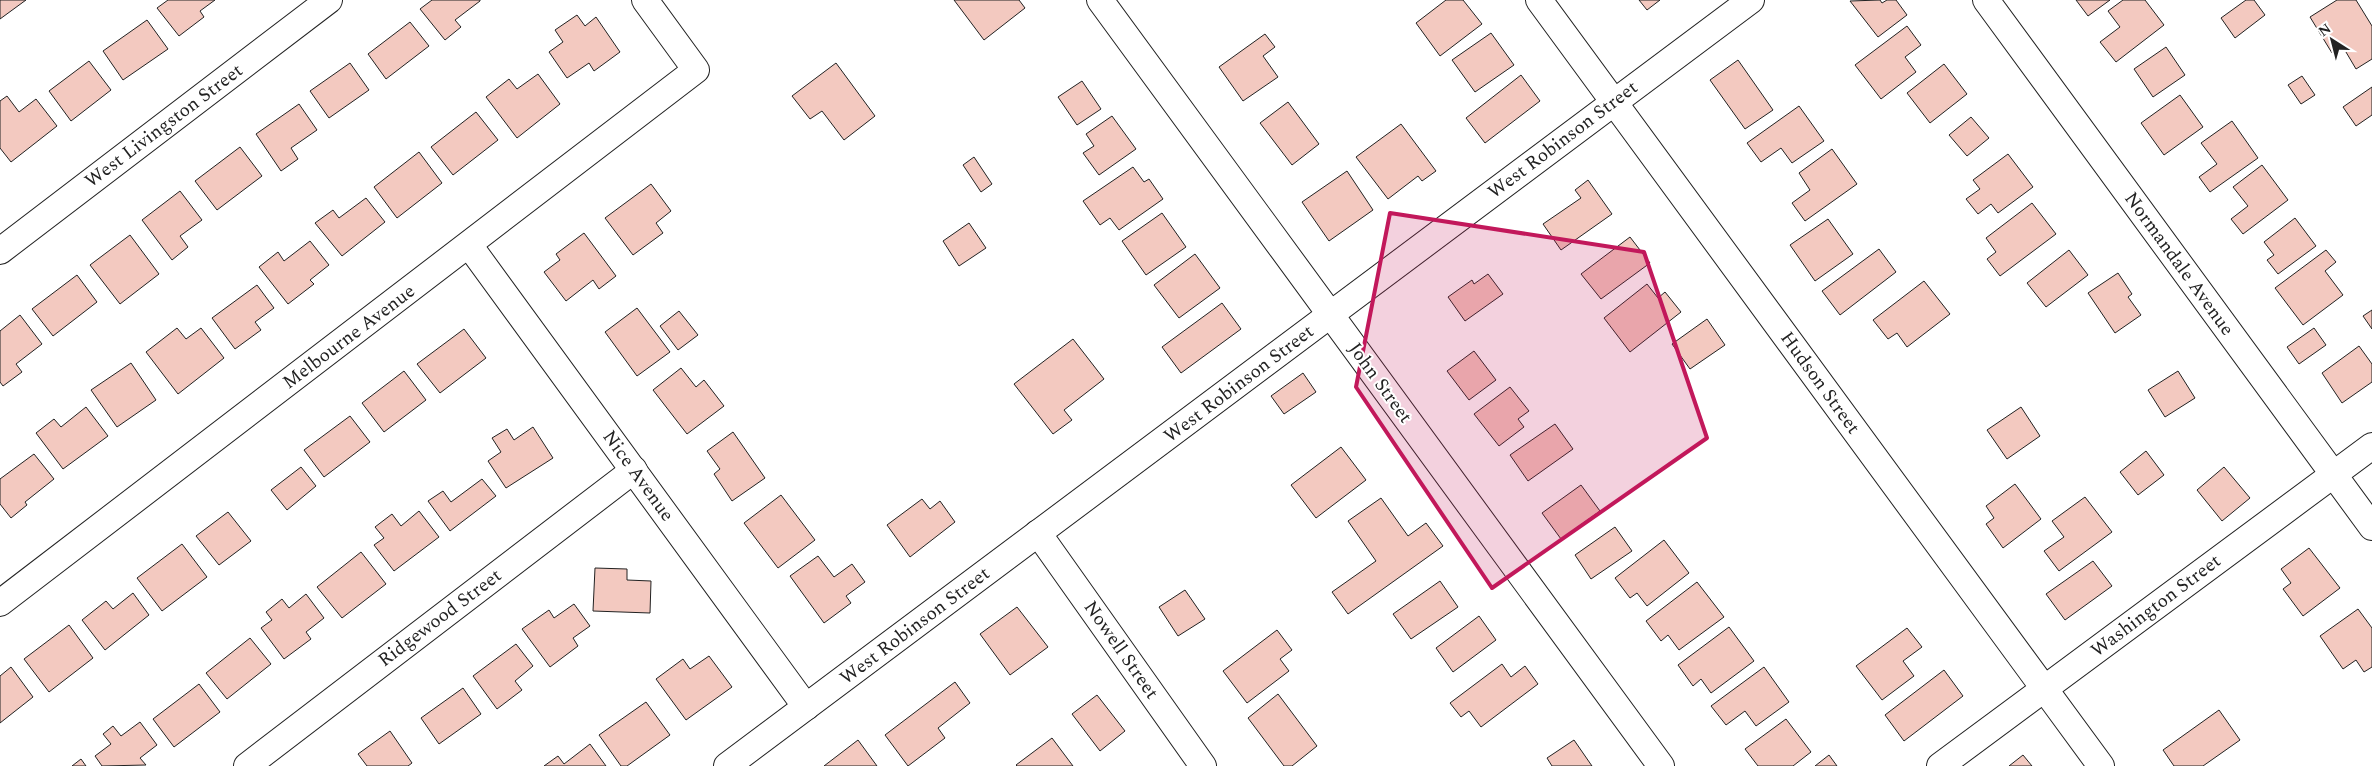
<svg xmlns="http://www.w3.org/2000/svg" width="2372" height="766" font-family="Spectral,serif">
<style>
.building{fill:#f3c9c0;stroke:#222}
.lines{fill:none;stroke-linecap:round;stroke-linejoin:round}
.minor-casing{stroke:#222;stroke-width:28}
.minor{stroke:#fff;stroke-width:26}
.marked{fill:#c2185b;fill-opacity:0.2;stroke:#c2185b;stroke-width:4;stroke-linejoin:round}
.labels{text-anchor:middle;dominant-baseline:central;stroke-width:4;stroke-linejoin:round;paint-order:stroke}
.street-label{font-size:19px;fill:#222;stroke:#fff}
</style>
<rect width="100%" height="100%" fill="#fff"/>
<!-- building -->
<g class="building">
<polygon points="0,0 26,0 0,19"/>
<polygon points="168,0 215,0 200,11 204,17 179,36 157,8"/>
<polygon points="432,0 480,0 480,1 455,20 461,27 445,40 420,9"/>
<polygon points="954,0 1019,0 1025,8 984,40"/>
<polygon points="1446,0 1463,0 1482,24 1440,56 1416,23"/>
<polygon points="1639,0 1660,0 1647,10"/>
<polygon points="1880,0 1882,3 1887,0 1896,0 1907,15 1878,37 1850,1"/>
<polygon points="2076,0 2110,0 2088,16"/>
<polygon points="2123,0 2145,0 2164,25 2116,62 2100,42 2120,27 2108,11"/>
<polygon points="2246,0 2254,0 2265,15 2235,38 2221,18"/>
<polygon points="2337,0 2356,0 2372,26 2372,59 2356,69 2343,47 2332,53 2310,17"/>
<polygon points="577,15 585,26 596,17 620,52 594,71 589,63 567,78 549,52 563,42 555,30"/>
<polygon points="147,20 168,49 123,80 103,51"/>
<polygon points="410,22 429,46 386,79 368,54"/>
<polygon points="1907,26 1921,45 1905,57 1916,72 1881,99 1855,65"/>
<polygon points="1491,33 1514,65 1475,92 1452,60"/>
<polygon points="1265,34 1275,47 1263,56 1278,77 1243,101 1219,67"/>
<polygon points="2166,47 2185,75 2153,97 2134,69"/>
<polygon points="1738,60 1773,110 1745,129 1710,80"/>
<polygon points="89,61 111,90 71,121 49,91"/>
<polygon points="350,63 369,90 329,118 310,91"/>
<polygon points="836,63 875,116 844,140 822,111 810,119 792,96"/>
<polygon points="1944,64 1967,94 1930,123 1907,93"/>
<polygon points="538,74 560,104 517,138 486,97 509,79 517,89"/>
<polygon points="1521,75 1540,101 1485,143 1466,118"/>
<polygon points="2302,76 2315,95 2301,104 2288,85"/>
<polygon points="1082,81 1101,109 1077,125 1058,97"/>
<polygon points="2372,87 2372,115 2356,126 2343,107"/>
<polygon points="2180,95 2203,127 2164,155 2141,123"/>
<polygon points="7,96 19,112 36,99 57,126 11,162 0,148 0,101"/>
<polygon points="1288,102 1319,144 1292,165 1260,123"/>
<polygon points="299,104 317,130 291,148 298,159 281,171 256,134"/>
<polygon points="1799,106 1824,141 1792,163 1781,148 1761,162 1747,143"/>
<polygon points="476,112 498,140 453,175 431,147"/>
<polygon points="1112,116 1136,149 1099,175 1083,153 1094,146 1086,134"/>
<polygon points="1971,117 1989,138 1967,156 1949,135"/>
<polygon points="2232,121 2258,158 2210,192 2199,177 2217,164 2201,143"/>
<polygon points="1401,124 1436,171 1422,181 1418,176 1388,199 1356,157"/>
<polygon points="240,147 262,176 217,210 195,181"/>
<polygon points="1832,149 1857,184 1805,221 1792,203 1810,190 1799,173"/>
<polygon points="419,152 442,183 397,218 374,187"/>
<polygon points="2008,154 2033,187 1998,213 1991,204 1978,214 1966,199 1980,189 1973,180"/>
<polygon points="974,157 992,184 981,192 963,165"/>
<polygon points="2262,165 2288,200 2243,234 2231,219 2248,206 2233,187"/>
<polygon points="1133,167 1144,182 1149,179 1163,199 1119,230 1110,218 1100,225 1083,201"/>
<polygon points="1347,171 1373,210 1329,241 1302,202"/>
<polygon points="1588,180 1612,214 1561,250 1543,224 1581,198 1575,190"/>
<polygon points="651,184 671,211 656,223 663,233 633,255 605,218"/>
<polygon points="180,191 202,220 180,236 188,247 172,260 142,220"/>
<polygon points="366,198 385,222 342,256 315,223 333,210 339,218"/>
<polygon points="2032,203 2056,234 2000,276 1987,259 1996,252 1986,238"/>
<polygon points="1162,213 1186,247 1146,275 1122,241"/>
<polygon points="2295,218 2316,246 2278,274 2267,260 2274,255 2264,242"/>
<polygon points="1828,219 1853,254 1815,281 1790,245"/>
<polygon points="969,223 986,248 959,266 943,241"/>
<polygon points="584,233 616,276 599,289 593,280 566,301 544,272 560,260 556,254"/>
<polygon points="130,235 159,274 120,304 90,265"/>
<polygon points="1630,237 1650,263 1601,299 1581,274"/>
<polygon points="310,241 329,265 310,280 314,284 288,304 259,267 278,252 284,261"/>
<polygon points="1879,249 1896,272 1840,315 1822,291"/>
<polygon points="2069,250 2088,275 2046,307 2027,283"/>
<polygon points="2326,250 2336,262 2325,271 2343,295 2303,325 2275,288"/>
<polygon points="1195,254 1220,288 1179,318 1154,285"/>
<polygon points="2118,273 2132,294 2128,297 2141,315 2115,333 2088,293"/>
<polygon points="1488,274 1503,294 1465,321 1448,297 1472,280 1474,284"/>
<polygon points="77,275 97,302 53,336 32,309"/>
<polygon points="1924,281 1950,314 1907,347 1897,333 1888,339 1873,320"/>
<polygon points="1647,284 1658,298 1665,292 1681,312 1630,352 1604,318"/>
<polygon points="257,285 274,308 255,322 261,330 235,349 212,318"/>
<polygon points="1222,303 1241,329 1181,373 1162,347"/>
<polygon points="637,308 670,352 637,376 605,332"/>
<polygon points="2372,310 2372,329 2363,316"/>
<polygon points="679,311 698,335 678,350 660,326"/>
<polygon points="20,315 42,344 16,364 22,372 3,386 0,382 0,331"/>
<polygon points="1707,319 1725,345 1690,369 1672,344"/>
<polygon points="177,328 186,339 201,328 224,358 178,394 146,352"/>
<polygon points="2314,328 2326,345 2299,364 2287,347"/>
<polygon points="464,329 486,358 440,393 417,364"/>
<polygon points="1073,339 1104,379 1064,410 1072,420 1053,434 1014,384"/>
<polygon points="2359,346 2372,364 2372,382 2342,403 2322,373"/>
<polygon points="1474,351 1496,380 1469,400 1447,371"/>
<polygon points="131,363 156,400 117,427 91,390"/>
<polygon points="681,368 696,387 704,380 724,406 687,434 653,390"/>
<polygon points="404,371 426,400 384,432 362,403"/>
<polygon points="2178,371 2195,398 2165,417 2148,390"/>
<polygon points="1303,373 1316,392 1284,414 1271,396"/>
<polygon points="1510,387 1529,411 1518,419 1524,427 1499,446 1474,414"/>
<polygon points="86,407 108,436 63,469 36,433 54,419 61,427"/>
<polygon points="2021,407 2040,436 2007,459 1987,430"/>
<polygon points="350,416 370,442 324,477 304,450"/>
<polygon points="1555,424 1573,449 1528,481 1510,455"/>
<polygon points="533,427 553,458 506,488 488,461 501,452 492,438 507,429 514,440"/>
<polygon points="733,432 765,478 732,501 714,474 720,469 707,451"/>
<polygon points="1341,447 1366,480 1316,518 1291,485"/>
<polygon points="2146,451 2164,475 2138,495 2120,472"/>
<polygon points="34,454 54,479 25,502 27,505 11,518 0,504 0,479"/>
<polygon points="301,467 316,486 287,510 271,490"/>
<polygon points="2224,467 2250,498 2222,521 2197,490"/>
<polygon points="482,479 496,496 450,531 428,501 443,491 451,502"/>
<polygon points="2015,484 2041,519 2003,548 1986,524 1994,518 1986,506"/>
<polygon points="1581,485 1600,511 1561,539 1542,513"/>
<polygon points="781,495 815,540 778,568 744,523"/>
<polygon points="2085,497 2112,532 2059,571 2044,551 2064,537 2052,521"/>
<polygon points="1381,498 1408,536 1426,523 1443,546 1348,614 1332,592 1376,561 1348,521"/>
<polygon points="922,499 930,509 940,501 955,522 910,557 887,525"/>
<polygon points="419,511 439,537 394,571 374,545 384,538 375,527 392,514 401,526"/>
<polygon points="228,512 251,541 219,565 196,536"/>
<polygon points="1615,527 1632,551 1591,579 1575,555"/>
<polygon points="1664,540 1689,573 1647,606 1637,593 1630,598 1615,578"/>
<polygon points="182,544 207,577 162,611 137,578"/>
<polygon points="2309,548 2340,588 2303,616 2283,589 2291,583 2281,569"/>
<polygon points="361,552 386,584 342,618 317,587"/>
<polygon points="818,556 834,577 852,564 865,582 846,596 851,603 824,623 790,576"/>
<polygon points="2093,561 2112,586 2065,620 2046,594"/>
<polygon points="595,568 627,569 627,580 651,581 650,613 593,611"/>
<polygon points="1440,581 1458,607 1411,639 1393,614"/>
<polygon points="1697,582 1724,617 1679,650 1668,635 1661,641 1646,621"/>
<polygon points="1185,590 1205,619 1178,636 1159,607"/>
<polygon points="133,593 149,615 105,650 82,620 106,601 113,609"/>
<polygon points="306,594 324,618 306,632 311,639 284,659 261,628 272,620 266,612 282,599 289,608"/>
<polygon points="574,604 590,626 573,638 578,646 550,667 522,629 549,610 554,618"/>
<polygon points="1017,607 1048,647 1010,675 980,634"/>
<polygon points="2358,609 2372,628 2372,667 2364,672 2356,660 2343,669 2320,636"/>
<polygon points="1479,616 1496,640 1453,672 1436,648"/>
<polygon points="69,625 93,658 49,692 24,659"/>
<polygon points="1729,627 1754,661 1711,693 1701,679 1693,686 1678,665"/>
<polygon points="1907,628 1922,647 1903,661 1914,676 1882,700 1856,666"/>
<polygon points="1277,630 1292,650 1280,659 1289,671 1247,703 1223,671"/>
<polygon points="250,638 271,664 227,699 206,673"/>
<polygon points="516,644 533,666 515,681 522,690 497,709 473,676"/>
<polygon points="709,656 732,687 686,720 656,679 683,659 690,669"/>
<polygon points="1502,664 1511,677 1525,666 1538,684 1481,727 1469,711 1461,717 1450,703"/>
<polygon points="11,667 33,697 0,723 0,676"/>
<polygon points="1764,667 1789,702 1756,726 1745,711 1726,725 1711,706"/>
<polygon points="1944,670 1963,696 1904,741 1885,715"/>
<polygon points="955,682 970,703 938,728 945,738 908,766 885,735"/>
<polygon points="199,684 220,712 174,747 153,719"/>
<polygon points="463,688 481,714 439,744 421,718"/>
<polygon points="1278,694 1317,746 1292,766 1284,766 1248,718"/>
<polygon points="1097,695 1125,731 1100,751 1072,714"/>
<polygon points="646,702 670,735 627,766 621,766 599,735"/>
<polygon points="2219,710 2240,740 2203,766 2174,766 2163,750"/>
<polygon points="1786,719 1811,752 1793,766 1758,766 1745,749"/>
<polygon points="140,722 157,745 140,758 146,765 102,766 95,756 111,744 103,734 113,726 121,736"/>
<polygon points="390,731 412,763 408,766 367,766 358,754"/>
<polygon points="1052,738 1073,766 1017,766 1016,765"/>
<polygon points="858,740 877,766 824,766"/>
<polygon points="1574,740 1592,766 1552,766 1547,758"/>
<polygon points="590,744 606,766 544,766 558,756 564,764"/>
<polygon points="1829,755 1837,766 1815,766"/>
<polygon points="2023,755 2032,766 2009,766"/>
<polygon points="81,759 86,766 72,766"/>
</g>
<g class="lines">
<defs>
<g id="minor">
<polyline points="1100,0 1661,766"/>
<polyline points="1539,0 2101,766"/>
<polyline points="1986,0 2372,527"/>
<polyline points="469,245 806,707"/>
<polyline points="0,251 329,0"/>
<polyline points="1038,533 1203,766"/>
<polyline points="0,603 696,70 645,0"/>
<polyline points="247,766 634,470"/>
<polyline points="727,766 1751,0"/>
<polyline points="1940,766 2372,446"/>
</g>
</defs>
<!-- minor casing -->
<use href="#minor" class="minor-casing"/>
<!-- minor -->
<use href="#minor" class="minor"/>
</g>
<!-- marked area -->
<path class="marked" d="M1390,213L1644,252L1707,438L1492,588L1356,387Z"/>
<g class="labels">
<!-- street labels -->
<g class="street-label">
<text transform="translate(164 126) rotate(-37)">West Livingston Street</text>
<text transform="translate(1563 140) rotate(-37)">West Robinson Street</text>
<text transform="translate(2179 264) rotate(54)">Normandale Avenue</text>
<text transform="translate(349 337) rotate(-37)">Melbourne Avenue</text>
<text transform="translate(1380 383) rotate(54)">John Street</text>
<text transform="translate(1820 383) rotate(54)">Hudson Street</text>
<text transform="translate(1239 384) rotate(-37)">West Robinson Street</text>
<text transform="translate(638 476) rotate(54)">Nice Avenue</text>
<text transform="translate(2156 606) rotate(-37)">Washington Street</text>
<text transform="translate(440 618) rotate(-37)">Ridgewood Street</text>
<text transform="translate(915 626) rotate(-37)">West Robinson Street</text>
<text transform="translate(1121 650) rotate(55)">Nowell Street</text>
</g>
</g>
<!-- north arrow -->
<g transform="translate(2332 40) rotate(324)" stroke="#ffffff" stroke-width="4" paint-order="stroke">
<path d="M0-4L9 19L0 12L-9 19Z" fill="#222222"/>
<text y="-8" font-size="14" font-weight="bold" text-anchor="middle" fill="#222222">N</text>
</g>
</svg>
